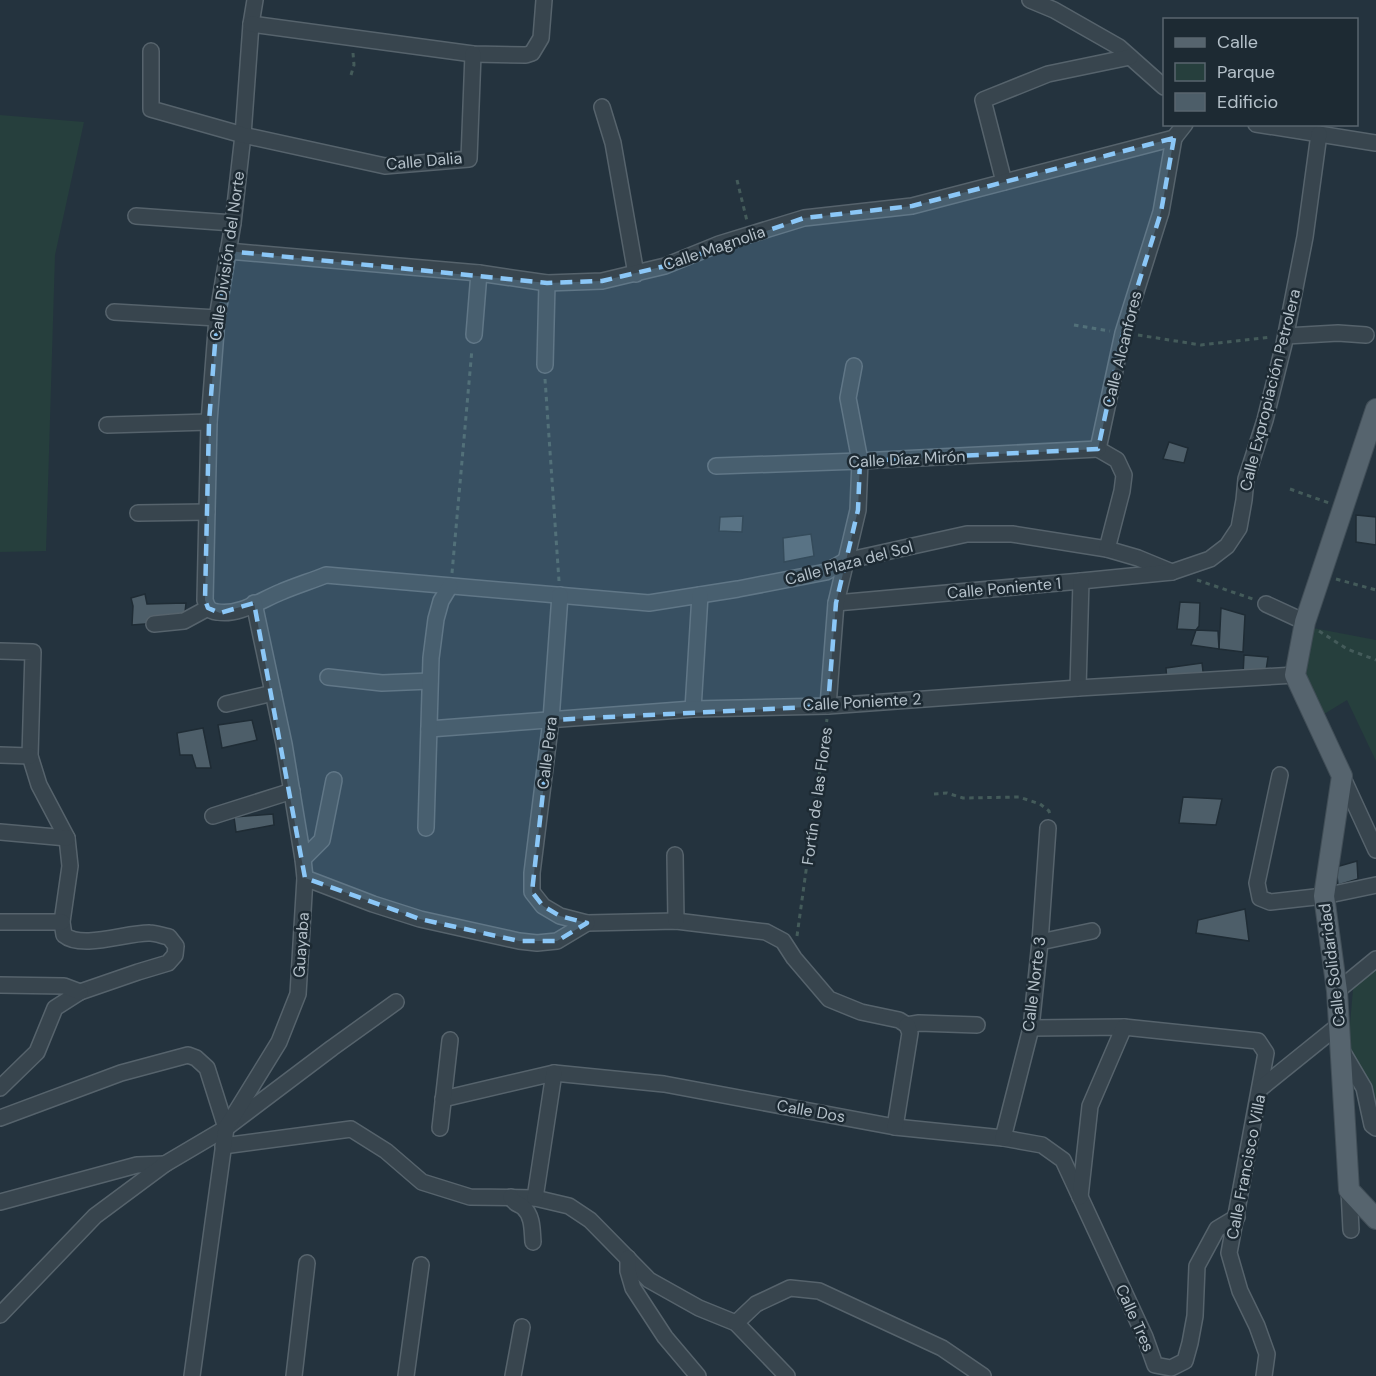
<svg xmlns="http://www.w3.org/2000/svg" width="1376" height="1376" font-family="'DM Sans',sans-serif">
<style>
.green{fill:#263f3d}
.building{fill:#4d5e69;stroke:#1f2c35;stroke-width:1.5}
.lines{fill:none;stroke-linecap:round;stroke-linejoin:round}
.minor-casing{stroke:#56636c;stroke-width:18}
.major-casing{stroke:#414e57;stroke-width:22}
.path{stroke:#445b5a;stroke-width:3;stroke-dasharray:4.5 4.5;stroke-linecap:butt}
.minor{stroke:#38454e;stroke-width:15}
.major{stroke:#56646e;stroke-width:20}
.marked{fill:#8bc7f7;fill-opacity:0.2;stroke:#8bc7f7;stroke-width:4.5;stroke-dasharray:12 8;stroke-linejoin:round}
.labels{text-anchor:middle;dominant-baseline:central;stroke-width:5;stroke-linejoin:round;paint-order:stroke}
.street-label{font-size:16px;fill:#b4c0c9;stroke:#1d2a33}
</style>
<rect width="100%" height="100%" fill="#24333e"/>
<!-- green -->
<g class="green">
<polygon points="0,115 84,122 55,255 46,551 0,552"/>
<polygon points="1313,628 1376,640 1376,761 1347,700 1311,722 1299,694"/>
<polygon points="1376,967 1376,1128 1347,1058 1354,978"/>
</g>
<!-- building -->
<g class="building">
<polygon points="1169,442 1188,448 1184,463 1163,459"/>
<polygon points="1356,515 1376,517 1376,545 1356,542"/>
<polygon points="743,516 742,532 719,531 720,517"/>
<polygon points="811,534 814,556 784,562 783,538"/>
<polygon points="145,594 147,604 186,603 184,621 132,625 133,606 131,598"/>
<polygon points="1180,602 1200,603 1199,626 1196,630 1177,629"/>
<polygon points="1221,608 1245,615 1243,652 1219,649"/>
<polygon points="1196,630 1218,631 1219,649 1191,645"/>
<polygon points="1244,655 1268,657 1265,677 1243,675"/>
<polygon points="1202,663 1204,680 1167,682 1166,668"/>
<polygon points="252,720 257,740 222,748 218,725"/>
<polygon points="203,728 211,768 196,768 192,755 180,755 177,733"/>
<polygon points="1183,797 1222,799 1216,825 1179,823"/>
<polygon points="273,814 274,825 236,832 234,817"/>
<polygon points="1357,861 1358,879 1338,885 1336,867"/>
<polygon points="1245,909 1249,941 1196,933 1198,920"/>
</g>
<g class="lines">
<defs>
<g id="minor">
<path d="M255,0L251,24L243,135L233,223L217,318L209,422L205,600C207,607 209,611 217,612C239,616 261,600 281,592C295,586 311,581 326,575L649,603L738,589L826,572L845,561L967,534H1012L1107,549L1138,558L1172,572"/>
<polyline points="1030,0 1054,10 1119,47 1164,87"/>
<polyline points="251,24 473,54 526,55 532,53 541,38 544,0"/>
<polyline points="151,51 151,109 243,135 385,166 469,159 473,54"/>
<polyline points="602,107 613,143 636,274"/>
<polyline points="1256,124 1376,143"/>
<polyline points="1004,182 983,100 1048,74 1130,57"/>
<polyline points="136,216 233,223"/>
<polyline points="228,251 479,273 547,283 602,281 665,266 719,244 804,218 912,206 1174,138 1185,124"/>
<polyline points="114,312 217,318"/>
<polyline points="474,335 479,273"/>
<polyline points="1286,336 1338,333 1366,335"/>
<polyline points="545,365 547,283"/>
<polyline points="107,425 209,422"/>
<polyline points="1098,449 1123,333 1161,212 1174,138"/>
<polyline points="1098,449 1117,460 1124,475 1122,491 1107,549"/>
<polyline points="716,466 860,461 1098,449"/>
<polyline points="138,513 207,512"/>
<polyline points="560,595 551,720 532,873 532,892 543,906 560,916 587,923 676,921 766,932 783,941 794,958 829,999 861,1012 899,1020 907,1025"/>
<polyline points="836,603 1081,581 1172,572 1210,559 1227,546 1239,528 1244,500 1246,479 1265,420 1284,344 1305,237 1319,134"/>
<polyline points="1266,604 1305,622"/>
<polyline points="154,624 184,621 208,608"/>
<path d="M0,651L33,652L30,756L39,785L67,838L70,866L62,922L64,935C82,950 128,932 150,933C156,933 163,936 169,937L176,946L175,955L168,963L138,972L80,992L55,1008L37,1052L0,1088"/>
<polyline points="328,677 382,683 430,681"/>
<polyline points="1078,688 1081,581"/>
<polyline points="226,704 273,693"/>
<polyline points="828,706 836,603 858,510 860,461 848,398 854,366"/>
<polyline points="693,709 700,595"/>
<polyline points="429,729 693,709 828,706 1078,688 1295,675"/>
<polyline points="0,755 30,756"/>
<polyline points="1280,775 1257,883 1260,898 1270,902 1324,896 1376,885"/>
<polyline points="1342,776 1376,850"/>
<polyline points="213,816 292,791"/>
<polyline points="426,828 431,658 436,619 441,601 450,586"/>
<polyline points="0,832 67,838"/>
<polyline points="675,855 676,921"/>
<polyline points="303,859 322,840 334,780"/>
<polyline points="305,878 373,904 420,919 519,941 537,943 557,941 587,923"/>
<polyline points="0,922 62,922"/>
<polyline points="1040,942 1092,931"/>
<polyline points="0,985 64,986 80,992"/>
<polyline points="1337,991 1376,959"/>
<polyline points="907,1025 919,1023 977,1025"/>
<polyline points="1031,1028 1124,1027 1258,1041 1266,1053 1229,1253 1240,1291 1257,1326 1267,1354 1264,1376"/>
<polyline points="1341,1049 1364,1088 1372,1125 1376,1128"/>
<polyline points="1261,1088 1339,1025"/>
<polyline points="443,1099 554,1073 664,1084 895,1127 1003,1138 1042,1145 1063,1160 1145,1337 1155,1365 1171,1368 1185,1361 1190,1343 1195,1316 1197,1266 1217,1229 1237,1217"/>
<polyline points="0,1118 121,1073 188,1055 196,1058 207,1068 226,1128"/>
<polyline points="895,1127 910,1033 907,1025"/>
<polyline points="440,1128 450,1040"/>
<polyline points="1003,1138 1031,1028 1040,942 1048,828"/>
<polyline points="223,1146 351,1129 386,1151 422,1182 470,1197 535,1198 569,1206 590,1220 649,1280 699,1308 736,1323 787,1376"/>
<polyline points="1349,1190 1351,1230"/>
<path d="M511,1197C514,1204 517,1203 523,1207C533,1216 532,1230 533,1242"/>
<polyline points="1080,1197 1090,1106 1124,1027"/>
<polyline points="535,1198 554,1073"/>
<polyline points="0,1202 137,1165 165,1164"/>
<polyline points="628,1258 628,1271 633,1288 665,1337 698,1376"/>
<polyline points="0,1315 95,1216 165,1164 226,1128 332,1048 396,1002"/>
<polyline points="736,1323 756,1304 790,1288 819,1291 942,1348 983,1376"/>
<polyline points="192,1376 226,1128 279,1042 298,994 305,878 303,859 284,744 254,603"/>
<polyline points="294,1376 307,1263"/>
<polyline points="406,1376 421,1265"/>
<polyline points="513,1376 522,1327"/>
</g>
<polyline id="major" points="1376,409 1305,622 1295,675 1342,776 1324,896 1337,991 1349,1190 1376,1219"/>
</defs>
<!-- minor casing -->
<use href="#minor" class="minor-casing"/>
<!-- major casing -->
<use href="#major" class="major-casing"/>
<!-- path -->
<g class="path">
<polyline points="351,75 354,65 353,53"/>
<polyline points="737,180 747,221"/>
<polyline points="1074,325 1110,331"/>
<polyline points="1138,335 1201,345 1271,337"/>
<polyline points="545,379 559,581"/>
<polyline points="1290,489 1329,503"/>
<polyline points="452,573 472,349"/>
<polyline points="1336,579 1376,590"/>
<polyline points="1197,580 1253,599"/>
<polyline points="1319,631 1347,649 1376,660"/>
<polyline points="934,794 947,793 963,798 1019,797 1040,804 1049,811 1050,815"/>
<polyline points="797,936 827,719"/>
</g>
<!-- minor -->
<use href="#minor" class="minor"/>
<!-- major -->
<use href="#major" class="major"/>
</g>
<!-- marked area -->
<path class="marked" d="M1174,138L1161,212L1123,333L1098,449L860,461L858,510L836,603L828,706L551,720L532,892L543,906L560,916L587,923L557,941H519L420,919L305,878L254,603L220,613L208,608L205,600L209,422L217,318L228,251L547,283L602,281L665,266L804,218L912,206Z"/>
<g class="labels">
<!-- street labels -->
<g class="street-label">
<text transform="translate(424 161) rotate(-5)">Calle Dalia</text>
<text transform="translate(714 248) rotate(-19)">Calle Magnolia</text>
<text transform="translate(227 256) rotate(-82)">Calle División del Norte</text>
<text transform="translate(1122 349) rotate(-76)">Calle Alcanfores</text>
<text transform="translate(1270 390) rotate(-76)">Calle Expropiación Petrolera</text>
<text transform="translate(907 459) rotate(-3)">Calle Díaz Mirón</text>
<text transform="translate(849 563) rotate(-15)">Calle Plaza del Sol</text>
<text transform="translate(1004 588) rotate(-5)">Calle Poniente 1</text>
<text transform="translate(862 702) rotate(-3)">Calle Poniente 2</text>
<text transform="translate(547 753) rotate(-83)">Calle Pera</text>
<text transform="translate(817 796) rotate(-82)">Fortín de las Flores</text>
<text transform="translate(301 945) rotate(-86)">Guayaba</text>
<text transform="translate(1332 965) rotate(-97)">Calle Solidaridad</text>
<text transform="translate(1034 984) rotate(-83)">Calle Norte 3</text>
<text transform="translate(811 1111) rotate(10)">Calle Dos</text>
<text transform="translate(1246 1167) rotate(-79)">Calle Francisco Villa</text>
<text transform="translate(1135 1318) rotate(66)">Calle Tres</text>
</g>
</g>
<!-- legend -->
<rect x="1163" y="18" width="195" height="108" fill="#1d2a33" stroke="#59666f" stroke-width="1.5"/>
<rect x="1175" y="38" width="30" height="9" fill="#56646e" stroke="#59666f" stroke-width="1.5"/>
<text x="1217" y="48" font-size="18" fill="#b4c0c9">Calle</text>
<rect x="1175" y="63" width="30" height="18" fill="#263f3d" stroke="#59666f" stroke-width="1.5"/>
<text x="1217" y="78" font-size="18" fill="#b4c0c9">Parque</text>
<rect x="1175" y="93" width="30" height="18" fill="#4d5e69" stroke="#59666f" stroke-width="1.5"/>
<text x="1217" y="108" font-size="18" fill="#b4c0c9">Edificio</text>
</svg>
